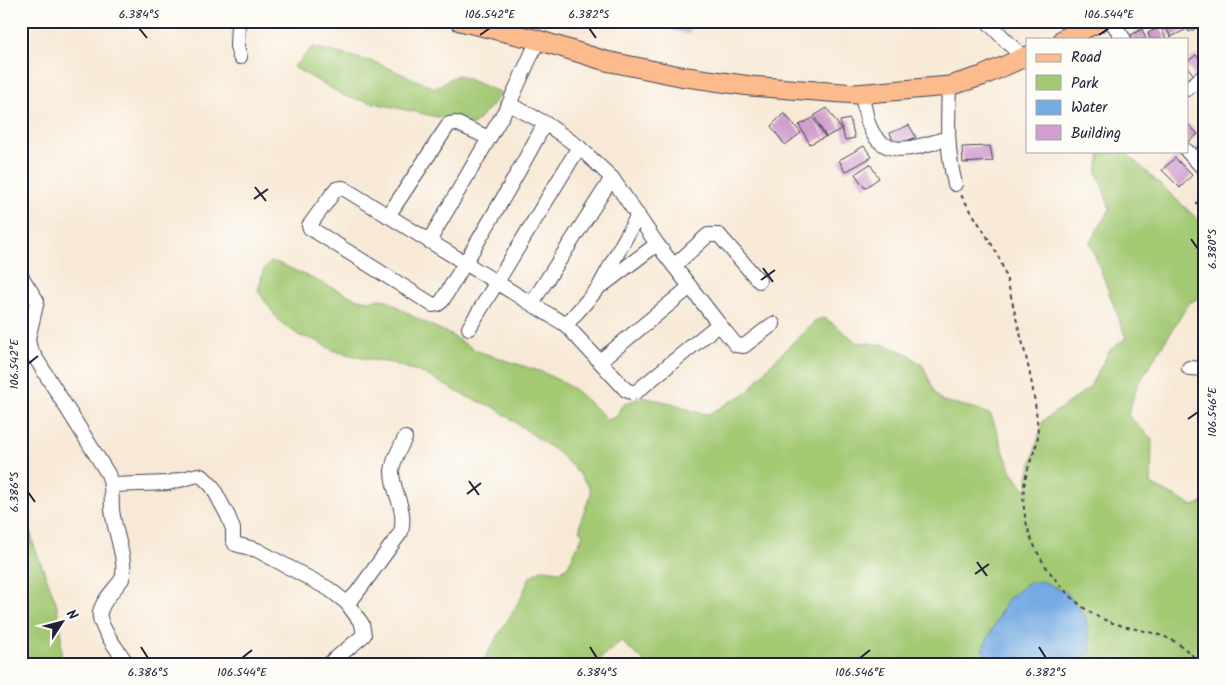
<svg xmlns="http://www.w3.org/2000/svg" width="1226" height="685" font-family="Kalam,sans-serif">
<style>
.industrial{fill:#c4c0db}
.green{fill:#a3c973;stroke:#627657}
.water{fill:#74abe3;stroke:#4b668f}
.building{fill:#d09fcd}
.lines{fill:none;stroke-linecap:round;stroke-linejoin:round}
.minor-casing{stroke:#424052;stroke-width:16}
.major-casing{stroke:#424052;stroke-width:21}
.path{stroke:#424052;stroke-width:2;stroke-dasharray:4 4;stroke-linecap:butt}
.minor{stroke:#fff;stroke-width:14}
.major{stroke:#fbbb8c;stroke-width:19}
.ticks{fill:none;stroke:#22223b;stroke-width:2}
.neatline{fill:none;stroke:#22223b;stroke-width:2}
.ticks-label{font-size:12px;text-anchor:middle;fill:#22223b}
</style>
<rect width="100%" height="100%" fill="#fdfcf7"/>
<filter id="ink" filterUnits="userSpaceOnUse"><feTurbulence type="fractalNoise" baseFrequency=".02" numOctaves="2"/><feDisplacementMap in="SourceGraphic" scale="10" xChannelSelector="R" yChannelSelector="G"/><feConvolveMatrix kernelMatrix="1 2 1 2 8 2 1 2 1" color-interpolation-filters="sRGB"/></filter>
<filter id="wash" filterUnits="userSpaceOnUse"><feTurbulence type="fractalNoise" baseFrequency=".0096" numOctaves="4" result="noise"/><feDisplacementMap in="SourceGraphic" scale="20" xChannelSelector="R" yChannelSelector="G"/><feGaussianBlur stdDeviation="1.12" result="paint"/><feColorMatrix in="noise" values="0 0 0 0 0 0 0 0 0 0 0 0 0 0 0 0 0 1.4 0 .05"/><feComposite in="paint" operator="in"/></filter>
<g filter="url(#wash)">
<rect width="100%" height="100%" fill="#f8e9d6"/>
<!-- industrial -->
<polygon class="industrial" points="646,21 696,21 688,35"/>
<!-- green -->
<g class="green">
<polygon points="313,47 377,63 435,88 457,75 502,93 474,125 347,97 293,67"/>
<path d="M1102,151H1124L1205,226V295L1189,303L1137,386L1128,415L1152,439L1151,484L1193,506L1205,502V664H647L621,641L594,664H481L521,598L530,577L542,569L560,571L567,568L583,535L580,530L581,520L591,493L588,485L574,468L557,452L494,407L467,397L425,374L392,363L366,359L335,351L315,340L300,336L279,321L258,291L264,269L271,262L278,263L357,299L369,301L380,299L387,300L412,316L449,334L477,351L542,372L564,383L578,392L608,420L618,415L620,408L626,403L642,397L672,403L699,413L709,414L748,392L768,367L816,320L825,318L857,342L885,345L908,354L923,366L935,393L942,401L978,409L991,415C1002,441 1005,471 1028,491V476L1043,421L1089,388L1110,350L1126,338L1090,242L1110,209L1097,172L1100,153Z"/>
<polygon points="21,468 26,496 24,507 33,543 56,602 61,628 61,655 64,664 21,664"/>
</g>
<!-- water -->
<polygon class="water" points="1042,581 1067,593 1086,618 1091,652 1070,664 995,664 982,650 1006,601 1027,583"/>
<g id="blocks">
<!-- building -->
<g class="building">
<polygon points="1166,21 1180,21 1185,30 1171,37 1163,23"/>
<polygon points="1184,21 1197,21 1199,27 1189,32"/>
<polygon points="1161,27 1166,39 1150,39 1148,33"/>
<polygon points="1142,29 1146,39 1133,39 1131,35"/>
<polygon points="1196,55 1205,66 1205,69 1195,77 1187,66 1187,62"/>
<polygon points="827,108 841,129 826,137 814,116"/>
<polygon points="784,113 801,133 785,145 771,126"/>
<polygon points="813,118 825,137 810,144 799,125"/>
<polygon points="850,119 855,138 845,140 840,121"/>
<polygon points="1187,123 1198,134 1187,143"/>
<polygon points="909,125 916,137 895,146 890,133"/>
<polygon points="1205,142 1205,167 1191,152"/>
<polygon points="864,146 872,157 845,172 839,160"/>
<polygon points="990,146 993,161 963,163 962,147"/>
<polygon points="1175,158 1192,175 1180,188 1162,170"/>
<polygon points="870,164 879,178 865,188 855,174"/>
<polygon points="1205,195 1205,212 1196,203"/>
</g>
</g>
</g>
<g filter="url(#ink)">
<use href="#blocks" fill-opacity="0" stroke="#424052" stroke-width="1"/>
<g class="lines">
<defs>
<g id="minor">
<polyline points="238,21 237,46 240,57"/>
<polyline points="987,21 1023,58"/>
<polyline points="1111,21 1124,39"/>
<path d="M949,86C948,121 946,149 955,184"/>
<polyline points="1187,89 1205,75"/>
<path d="M862,94C864,104 865,115 869,125C883,163 920,146 948,138"/>
<path d="M509,104L545,123L579,147L612,178L657,244L719,324L636,392H631L626,390L566,325L343,188L336,189L309,226L310,228L433,305L438,304L442,301C478,242 513,183 545,123"/>
<polyline points="1187,151 1205,170"/>
<polyline points="388,216 449,124 456,123 489,138"/>
<polyline points="429,241 509,104 538,40"/>
<polyline points="674,266 708,235 719,235 759,281"/>
<path d="M21,276L37,301L28,339L30,349L108,474C113,487 111,495 112,509C113,528 128,561 122,579C115,589 103,600 100,612C97,626 120,652 127,664"/>
<polyline points="604,284 657,244"/>
<polyline points="532,303 612,178"/>
<polyline points="719,324 736,345 744,346 773,324"/>
<polyline points="566,325 599,287 638,215"/>
<polyline points="469,328 579,147"/>
<polyline points="600,361 690,287"/>
<polyline points="1189,368 1205,369"/>
<polyline points="112,485 168,483 198,475 203,477 212,486 228,516 233,529 233,540 235,544 257,550 329,589 347,603 362,624 364,635 329,664"/>
<path d="M347,603L356,594L401,532C407,507 392,493 392,471C393,459 400,448 405,438"/>
</g>
<g id="major">
<polyline points="460,21 538,40 606,61 680,76 750,86 856,94 949,86 982,76 1027,56"/>
<polyline points="1063,39 1101,21"/>
</g>
</defs>
<!-- minor casing -->
<use href="#minor" class="minor-casing"/>
<!-- major casing -->
<use href="#major" class="major-casing"/>
<!-- path -->
<path class="path" d="M961,195C973,215 987,235 998,256C1007,275 1011,297 1016,318C1026,355 1036,394 1038,433C1038,446 1031,457 1028,469C1016,506 1029,545 1052,575C1067,595 1087,614 1110,622C1129,629 1154,631 1172,640C1183,646 1192,655 1201,664"/>
<!-- minor -->
<use href="#minor" class="minor"/>
<!-- major -->
<use href="#major" class="major"/>
</g>
</g>
<!-- ticks -->
<path class="ticks" d="M139,28L147,38M589,28L596,38M480,35L490,28M1099,35L1109,28M255,187L266,201M254,199L268,189M1191,239L1198,249M763,268L773,282M761,280L775,270M28,364L38,356M1188,419L1198,412M469,481L479,495M28,492L35,502M467,494L481,483M977,562L987,576M975,574L989,564M141,647L148,658M590,647L597,658M1039,647L1046,658M242,658L252,650M860,658L870,650"/>
<!-- margin -->
<rect width="1226" height="685" fill="none" stroke="#fdfcf7" stroke-width="55"/>
<!-- legend -->
<rect x="1026" y="38" width="162" height="115" fill="#fdfcf7" stroke="#a5a5ac"/>
<rect x="1036" y="54" width="25" height="8" fill="#fbbb8c" stroke="#a5a5ac"/>
<text x="1071" y="62" font-size="15" fill="#22223b">Road</text>
<rect x="1036" y="75" width="25" height="15" fill="#a3c973" stroke="#a5a5ac"/>
<text x="1071" y="88" font-size="15" fill="#22223b">Park</text>
<rect x="1036" y="100" width="25" height="15" fill="#74abe3" stroke="#a5a5ac"/>
<text x="1071" y="112" font-size="15" fill="#22223b">Water</text>
<rect x="1036" y="125" width="25" height="15" fill="#d09fcd" stroke="#a5a5ac"/>
<text x="1071" y="138" font-size="15" fill="#22223b">Building</text>
<!-- north arrow -->
<g transform="translate(62 622) rotate(54)" stroke="#fdfcf7" stroke-width="4" paint-order="stroke">
<path d="M0-4L9 19L0 12L-9 19Z" fill="#22223b"/>
<text y="-8" font-size="14" font-weight="bold" text-anchor="middle" fill="#22223b">N</text>
</g>
<rect x="28" y="28" width="1170" height="630" class="neatline"/>
<g class="ticks-label">
<text x="139" y="18">6.384°S</text>
<text x="490" y="18">106.542°E</text>
<text x="589" y="18">6.382°S</text>
<text x="1109" y="18">106.544°E</text>
<text transform="translate(1212 249) rotate(-90)" y="4">6.380°S</text>
<text transform="translate(14 364) rotate(-90)" y="4">106.542°E</text>
<text transform="translate(1212 412) rotate(-90)" y="4">106.546°E</text>
<text transform="translate(14 492) rotate(-90)" y="4">6.386°S</text>
<text x="148" y="676">6.386°S</text>
<text x="242" y="676">106.544°E</text>
<text x="597" y="676">6.384°S</text>
<text x="860" y="676">106.546°E</text>
<text x="1046" y="676">6.382°S</text>
</g>
</svg>
